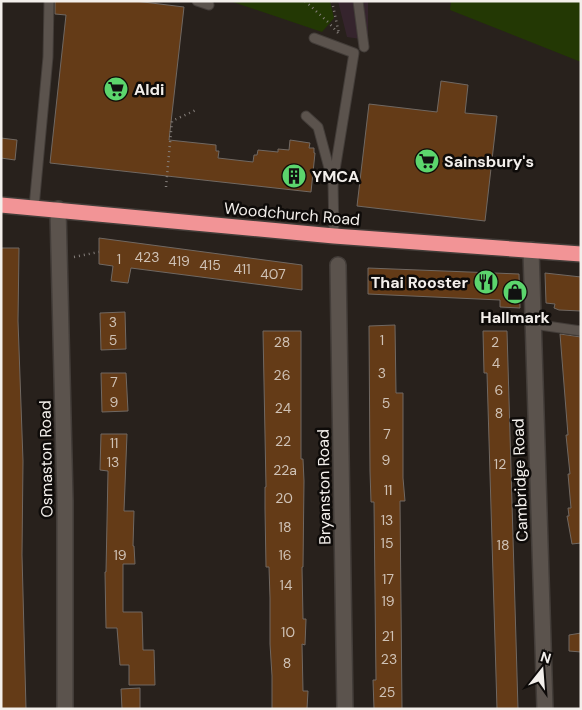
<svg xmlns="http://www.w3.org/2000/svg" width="582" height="710" font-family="'DM Sans',sans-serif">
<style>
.commercial{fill:#35242d}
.green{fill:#233804}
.building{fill:#643b17;stroke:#706862}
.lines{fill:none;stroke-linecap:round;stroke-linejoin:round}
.lane-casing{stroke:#433d39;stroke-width:11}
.street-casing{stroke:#433d39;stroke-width:18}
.highway-casing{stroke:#433d39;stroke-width:18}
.path{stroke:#857f7b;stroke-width:2.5;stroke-dasharray:1 4;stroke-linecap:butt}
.lane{stroke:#5b534d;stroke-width:9}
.street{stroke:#5b534d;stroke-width:15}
.highway{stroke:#f29496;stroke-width:15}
.labels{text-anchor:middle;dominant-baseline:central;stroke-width:5;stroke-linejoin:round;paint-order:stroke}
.number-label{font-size:14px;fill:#cfc2b6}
.poi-label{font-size:16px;font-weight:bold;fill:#f3efeb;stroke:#0e0b09;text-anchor:start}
.street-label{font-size:16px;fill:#f3efeb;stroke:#0e0b09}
</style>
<rect width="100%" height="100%" fill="#28211c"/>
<!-- commercial -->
<polygon class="commercial" points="338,1 368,1 368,40 347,37"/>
<!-- green -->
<g class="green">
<polygon points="230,1 330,1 334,18 322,32"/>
<polygon points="451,1 581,1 581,62 450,10"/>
</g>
<!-- building -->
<g class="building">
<polygon points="55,1 135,1 184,7 169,140 216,145 216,151 219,151 218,158 253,162 254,155 257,155 258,150 278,152 278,149 289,150 290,140 310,143 309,148 314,148 314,153 315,153 311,192 50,163 66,15 55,14"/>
<polygon points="441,81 468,85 465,113 497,116 485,221 357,206 369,104 437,112"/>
<polygon points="1,138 17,140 15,160 1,158"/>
<polygon points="99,238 302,265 302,290 131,268 128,283 111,281 113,266 99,264"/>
<polygon points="1,248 19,248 18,321 23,461 22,555 26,709 1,709"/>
<polygon points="368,268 519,274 520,308 500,307 500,300 368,294"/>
<polygon points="545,273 581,277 581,311 559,310 554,308 555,304 546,303"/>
<polygon points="125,312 126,349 101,350 100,313"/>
<polygon points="395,325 396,393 403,393 403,478 405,501 400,501 402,709 374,709 373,680 376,680 374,502 371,502 370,471 369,326"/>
<polygon points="263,331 301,331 301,459 303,459 304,481 303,567 302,567 303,619 306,619 305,645 302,644 303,691 308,691 307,709 272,709 272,676 270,644 270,598 269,567 266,567 265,509 265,487 266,487"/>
<polygon points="483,331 507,331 518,709 497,709 487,373 484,373"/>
<polygon points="560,334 581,337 581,543 572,544 567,516 569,516 568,508 571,508 568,474 570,474 566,435 568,435"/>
<polygon points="101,373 126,373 128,411 102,412"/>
<polygon points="101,434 127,434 124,511 134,511 133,546 134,546 135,564 123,564 123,612 142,612 143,650 154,650 155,685 129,685 129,665 120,665 117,628 106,628 105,572 106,572 108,471 100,470"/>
<polygon points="581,633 581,652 569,651 569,635"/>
<polygon points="140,688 140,709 122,709 121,689"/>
</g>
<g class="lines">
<defs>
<g id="lane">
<polyline points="197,1 209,5"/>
<polyline points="358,1 364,47"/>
<polyline points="314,38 354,53 333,182 334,236"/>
<polyline points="306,116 318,127 332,179"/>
<polyline points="34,207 48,57 49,1"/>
<polyline points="533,324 581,331"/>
</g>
<g id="street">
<polyline points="58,209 65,501 65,709"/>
<polyline points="531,250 545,709"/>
<polyline points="338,265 345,709"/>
</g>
<polyline id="highway" points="1,205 334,236 581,254"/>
</defs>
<!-- lane casing -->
<use href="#lane" class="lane-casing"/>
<!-- street casing -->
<use href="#street" class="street-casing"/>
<!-- highway casing -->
<use href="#highway" class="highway-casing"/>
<!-- path -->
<g class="path">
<polyline points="305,1 329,23 338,33"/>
<polyline points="332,1 339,34"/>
<polyline points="166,187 172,121 196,110"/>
<polyline points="74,257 99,252"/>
</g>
<!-- lane -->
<use href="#lane" class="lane"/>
<!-- street -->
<use href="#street" class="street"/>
<!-- highway -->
<use href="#highway" class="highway"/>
</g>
<!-- icons -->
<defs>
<symbol id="supermarket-disc" viewBox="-11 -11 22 22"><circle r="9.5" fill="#5cd56d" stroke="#0e0b09"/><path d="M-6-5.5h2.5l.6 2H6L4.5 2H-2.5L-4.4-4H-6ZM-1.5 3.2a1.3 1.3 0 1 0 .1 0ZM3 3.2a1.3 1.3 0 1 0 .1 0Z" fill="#111"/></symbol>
<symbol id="building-disc" viewBox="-11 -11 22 22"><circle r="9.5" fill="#5cd56d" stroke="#0e0b09"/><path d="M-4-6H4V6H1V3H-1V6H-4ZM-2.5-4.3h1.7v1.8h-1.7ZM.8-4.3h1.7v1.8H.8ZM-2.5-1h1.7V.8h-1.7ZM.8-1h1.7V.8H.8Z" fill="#111"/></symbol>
<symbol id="restaurant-disc" viewBox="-11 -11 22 22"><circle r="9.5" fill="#5cd56d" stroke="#0e0b09"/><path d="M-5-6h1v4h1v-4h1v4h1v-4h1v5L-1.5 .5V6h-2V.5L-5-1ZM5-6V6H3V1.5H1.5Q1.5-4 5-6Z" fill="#111"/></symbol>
<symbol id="shop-disc" viewBox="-11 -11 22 22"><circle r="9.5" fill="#5cd56d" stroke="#0e0b09"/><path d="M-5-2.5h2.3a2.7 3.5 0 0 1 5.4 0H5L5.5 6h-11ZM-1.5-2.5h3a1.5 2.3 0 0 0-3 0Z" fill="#111"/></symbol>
</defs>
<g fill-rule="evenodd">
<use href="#supermarket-disc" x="102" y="75" width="28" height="28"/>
<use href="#supermarket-disc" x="413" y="147" width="28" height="28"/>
<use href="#building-disc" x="280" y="162" width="28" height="28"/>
<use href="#restaurant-disc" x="472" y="268" width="28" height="28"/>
<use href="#shop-disc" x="501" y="278" width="28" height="28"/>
</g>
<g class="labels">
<!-- number labels -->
<g class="number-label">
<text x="147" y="257">423</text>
<text x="119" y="259">1</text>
<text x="179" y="261">419</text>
<text x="210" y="265">415</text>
<text x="242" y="269">411</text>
<text x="273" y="274">407</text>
<text x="113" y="322">3</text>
<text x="113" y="340">5</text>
<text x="382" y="340">1</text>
<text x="282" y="342">28</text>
<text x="495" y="342">2</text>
<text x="496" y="363">4</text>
<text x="382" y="373">3</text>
<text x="282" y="375">26</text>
<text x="114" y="382">7</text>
<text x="499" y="390">6</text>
<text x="114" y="402">9</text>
<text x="386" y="403">5</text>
<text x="283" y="408">24</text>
<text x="499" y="413">8</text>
<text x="387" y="434">7</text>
<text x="283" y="441">22</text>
<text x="114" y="443">11</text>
<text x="386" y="460">9</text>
<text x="113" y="462">13</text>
<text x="500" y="464">12</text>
<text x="285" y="470">22a</text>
<text x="388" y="490">11</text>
<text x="284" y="498">20</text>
<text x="387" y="520">13</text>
<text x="285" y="527">18</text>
<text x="387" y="543">15</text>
<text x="503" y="545">18</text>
<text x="120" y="555">19</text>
<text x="285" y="555">16</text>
<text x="388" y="579">17</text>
<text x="286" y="585">14</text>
<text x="388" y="601">19</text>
<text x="288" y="632">10</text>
<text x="388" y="636">21</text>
<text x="389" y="659">23</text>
<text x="287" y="663">8</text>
<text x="387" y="692">25</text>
</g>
<!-- poi labels -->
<g class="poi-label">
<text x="134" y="89">Aldi</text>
<text x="444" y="161">Sainsbury's</text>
<text x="312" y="176">YMCA</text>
<text x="468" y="282" text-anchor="end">Thai Rooster</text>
<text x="515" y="317" text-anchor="middle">Hallmark</text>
</g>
<!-- street labels -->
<g class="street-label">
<text transform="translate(292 214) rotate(5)">Woodchurch Road</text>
<text transform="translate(46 459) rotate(-91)">Osmaston Road</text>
<text transform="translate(520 480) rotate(-92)">Cambridge Road</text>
<text transform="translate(324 487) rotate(-91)">Bryanston Road</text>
</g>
</g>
<!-- border -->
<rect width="582" height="710" fill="none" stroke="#f3efeb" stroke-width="5"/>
<!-- north arrow -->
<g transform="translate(542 670) rotate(17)" stroke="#0e0b09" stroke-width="4" paint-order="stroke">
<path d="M0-4L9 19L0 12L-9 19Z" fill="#f3efeb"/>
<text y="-8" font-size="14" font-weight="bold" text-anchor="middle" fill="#f3efeb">N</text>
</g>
</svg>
